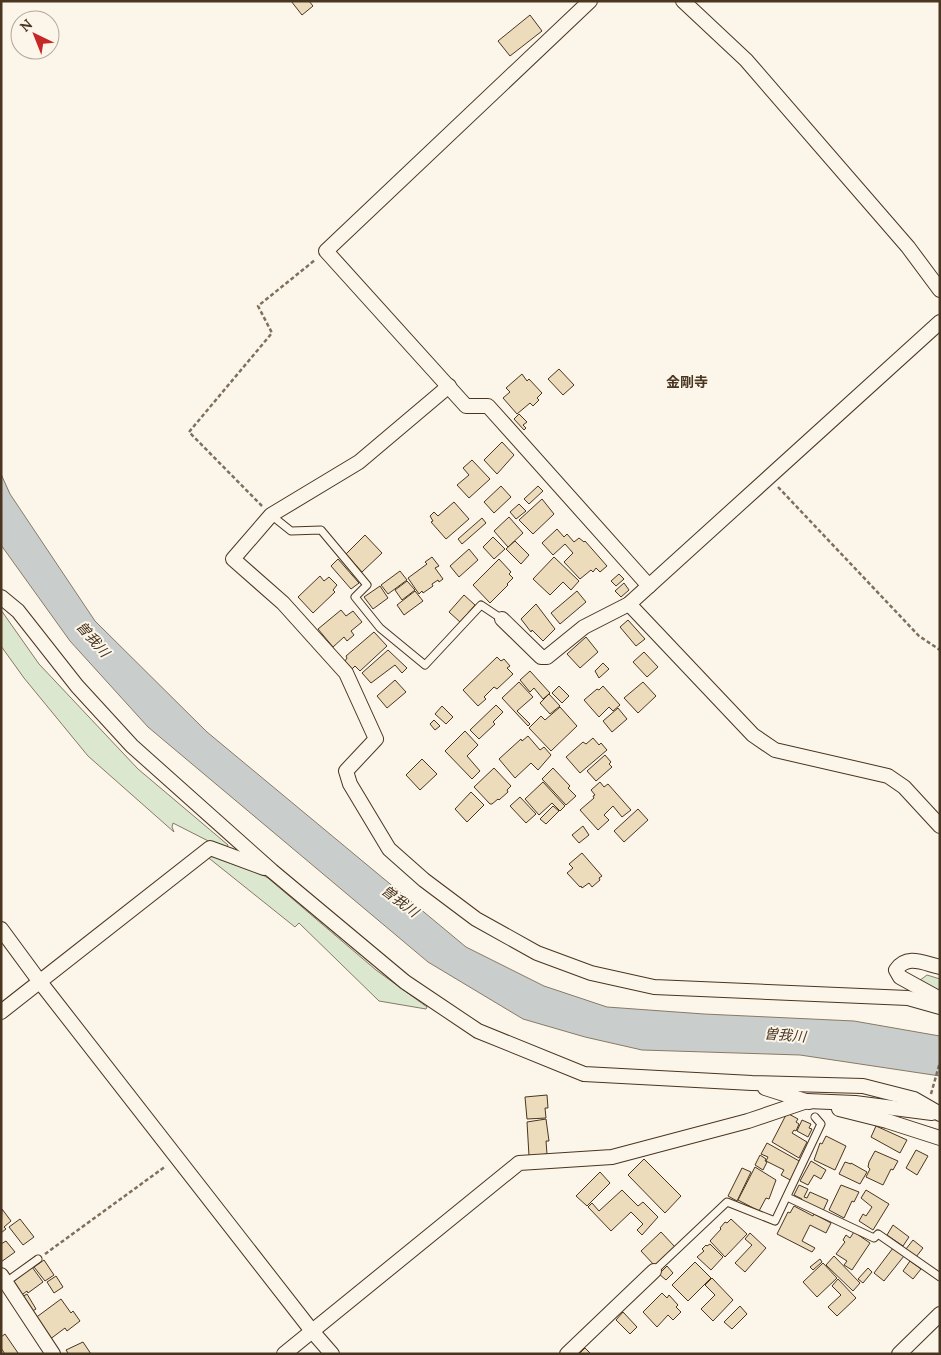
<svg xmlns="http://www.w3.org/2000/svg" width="941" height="1355" font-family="Lora,'Noto Sans JP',serif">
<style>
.green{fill:#dce7d0;stroke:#887966}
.water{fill:#c9cecd;stroke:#887966}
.building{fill:#ecdcbc;stroke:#4a3520}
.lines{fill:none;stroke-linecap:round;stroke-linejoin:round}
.lane-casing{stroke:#4a3520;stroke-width:9}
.street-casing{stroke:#4a3520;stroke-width:16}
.path{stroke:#7f6f5c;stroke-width:2.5;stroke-dasharray:4 2.5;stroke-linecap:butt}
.lane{stroke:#fbf6e9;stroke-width:7}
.street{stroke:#fbf6e9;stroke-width:14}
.labels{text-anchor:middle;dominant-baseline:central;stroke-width:4;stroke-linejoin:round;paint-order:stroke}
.neighbourhood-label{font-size:14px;font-weight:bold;fill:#4a3520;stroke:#fbf6e9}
.water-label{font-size:14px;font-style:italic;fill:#4a3520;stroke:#fbf6e9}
</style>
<rect width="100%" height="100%" fill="#fbf6e9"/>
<!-- green -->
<g class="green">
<polygon points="1,610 39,664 138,769 228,845 227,849 224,849 173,823 172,827 174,832 88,756 24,678 1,646"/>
<polygon points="205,855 216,855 240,863 268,878 376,970 427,1007 426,1009 379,1001 299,923 295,927"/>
<polygon points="927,975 940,979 940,994 919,981"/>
</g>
<!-- water -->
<polygon class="water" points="1,474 10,494 95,621 207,732 466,947 544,986 607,1007 704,1014 854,1021 934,1035 940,1036 940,1076 800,1055 642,1050 585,1037 523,1019 428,962 148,727 70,641 1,545"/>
<!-- building -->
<g class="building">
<polygon points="291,1 309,1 313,6 302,15"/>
<polygon points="530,15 542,31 510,56 498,41"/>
<polygon points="559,369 574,385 563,395 548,379"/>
<polygon points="522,374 527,381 529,379 542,393 537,398 539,400 533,406 530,403 517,414 503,398 510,392 506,388"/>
<polygon points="519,414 527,422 523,425 526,428 524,430 514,419"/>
<polygon points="502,442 514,455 497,474 484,460"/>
<polygon points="472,460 490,479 469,498 457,485 469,475 463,468"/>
<polygon points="501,486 511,497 494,513 484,502"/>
<polygon points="538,486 543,491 529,504 524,499"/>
<polygon points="542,499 554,514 533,534 519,520"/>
<polygon points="454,502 469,519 446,539 431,522 433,521 430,516 434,512 438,516"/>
<polygon points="519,504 526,511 516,519 510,512"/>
<polygon points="509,517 523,533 508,547 494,531"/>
<polygon points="482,518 486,523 462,544 458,539"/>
<polygon points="557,529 564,537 567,534 574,542 579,538 584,542 585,541 607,566 600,572 596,568 593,572 591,570 580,579 564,562 573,553 565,544 553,555 542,543"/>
<polygon points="365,535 382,553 362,572 346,554"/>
<polygon points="493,537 505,549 494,559 483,547"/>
<polygon points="515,541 529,555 521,564 506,549"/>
<polygon points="469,549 478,560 459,577 450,566"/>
<polygon points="432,557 439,566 435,568 443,579 439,582 438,580 432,584 433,586 423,593 422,591 419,594 408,578 427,564 425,562"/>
<polygon points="554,557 579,581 571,590 563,582 550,595 533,579"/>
<polygon points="338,559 359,583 351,589 331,566"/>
<polygon points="499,559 511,572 509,574 513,578 507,584 508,585 490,603 473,585"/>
<polygon points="400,571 407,580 388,594 381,585"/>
<polygon points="619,574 624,579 616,586 611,581"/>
<polygon points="320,576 324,581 329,577 337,585 333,590 335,592 313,613 298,597"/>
<polygon points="407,581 415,590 402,600 395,590"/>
<polygon points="624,583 629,590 621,597 615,591"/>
<polygon points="380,586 388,598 373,609 364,597"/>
<polygon points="415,591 423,601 404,615 397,605"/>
<polygon points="577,591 586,602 560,624 551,613"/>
<polygon points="464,595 475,605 460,622 449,612"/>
<polygon points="536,604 555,629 543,641 532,630 531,632 521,619"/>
<polygon points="341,610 346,616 353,611 362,622 351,631 354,635 347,641 344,637 333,647 318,629"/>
<polygon points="628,620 645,639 636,646 620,627"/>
<polygon points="374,632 387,646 360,671 355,666 352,669 345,661 347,658 346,656"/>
<polygon points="586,637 598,652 580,668 567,654"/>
<polygon points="388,650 407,668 402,673 395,665 371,683 362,673"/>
<polygon points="644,652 658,667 647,677 633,662"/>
<polygon points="497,657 501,661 504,659 510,666 507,668 513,674 497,689 494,687 484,697 486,699 478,706 463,690"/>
<polygon points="603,663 609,669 599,678 595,671"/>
<polygon points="530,671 550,693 543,699 534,688 530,692 520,680"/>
<polygon points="395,680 406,692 387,708 377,696"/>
<polygon points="519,682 533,697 517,711 530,724 528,726 502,698"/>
<polygon points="643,682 656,696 638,713 624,698"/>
<polygon points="559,686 569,696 562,703 552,693"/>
<polygon points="603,686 620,705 613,711 609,707 599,717 584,700 597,689 599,690"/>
<polygon points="549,694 560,706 550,714 540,703"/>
<polygon points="496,705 503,712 493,722 495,724 479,739 470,730"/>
<polygon points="442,706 453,717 446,724 435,714"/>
<polygon points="560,707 577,726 551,751 529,728 541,716 545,720"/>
<polygon points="618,708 627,719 612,732 603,721"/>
<polygon points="434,720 440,726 435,730 430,724"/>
<polygon points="465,731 478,745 467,756 480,771 472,779 445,751"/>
<polygon points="528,736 540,750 544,747 551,755 538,770 531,763 515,778 499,759 521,739 522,741"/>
<polygon points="593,738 599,745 601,743 607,750 580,773 566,757 583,742 586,744"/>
<polygon points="605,755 611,762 609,764 612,767 596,781 587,771"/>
<polygon points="422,759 437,774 420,790 406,775"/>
<polygon points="494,768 511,786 507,790 508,792 499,800 498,799 492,804 490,804 474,787"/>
<polygon points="553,768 570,786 568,788 576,796 566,805 542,779"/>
<polygon points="543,782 565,806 560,811 552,803 539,815 525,799"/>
<polygon points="600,782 604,787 608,784 631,810 622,817 613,806 604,815 609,820 598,830 580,810 594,798 593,796 595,795 591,790"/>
<polygon points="471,792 484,805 467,822 455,809"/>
<polygon points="520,797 536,814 526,823 510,806"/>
<polygon points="553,806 559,811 546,824 540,819"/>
<polygon points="638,809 648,820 624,842 614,831"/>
<polygon points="583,826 589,835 579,843 572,835"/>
<polygon points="582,853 602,876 599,878 600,880 592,887 589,883 582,888 581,886 580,887 567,873 573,868 569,864"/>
<polygon points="547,1095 548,1108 545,1108 546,1118 527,1119 525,1097"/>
<polygon points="787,1113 798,1119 796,1122 799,1124 796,1131 794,1130 792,1133 807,1142 799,1158 772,1142"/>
<polygon points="546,1119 549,1141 546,1141 547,1154 529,1156 527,1122"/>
<polygon points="802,1120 811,1124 809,1128 812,1129 808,1137 797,1131"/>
<polygon points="876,1126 907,1140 900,1153 871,1137"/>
<polygon points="826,1136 846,1146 835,1170 814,1160 820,1143 822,1144"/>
<polygon points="767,1143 801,1162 792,1181 781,1175 784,1170 766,1161 768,1157 761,1154"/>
<polygon points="916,1150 928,1156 917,1175 906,1168"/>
<polygon points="875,1151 898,1161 893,1170 891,1169 883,1185 866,1177 870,1169 868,1167 869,1162"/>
<polygon points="760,1155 766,1159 765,1161 767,1162 763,1170 755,1165"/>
<polygon points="644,1159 681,1196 665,1213 628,1175"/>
<polygon points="811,1161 826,1170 821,1179 814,1175 808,1185 800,1181"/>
<polygon points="845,1162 851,1164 851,1163 867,1172 860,1184 839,1174"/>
<polygon points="755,1167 776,1180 769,1199 766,1198 759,1211 738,1200"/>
<polygon points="742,1168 751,1172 737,1201 728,1196"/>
<polygon points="600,1172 610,1183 587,1206 576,1196"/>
<polygon points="799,1185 808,1189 804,1197 807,1198 810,1192 828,1200 823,1211 801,1201 802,1199 794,1195"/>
<polygon points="841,1185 859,1192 854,1202 852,1201 844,1218 829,1210"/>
<polygon points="622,1190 638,1206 643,1202 658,1217 642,1235 637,1230 643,1224 631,1212 611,1231 588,1207 592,1203 599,1211"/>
<polygon points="866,1190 889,1204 873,1230 859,1221 863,1214 866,1216 872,1207 861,1198"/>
<polygon points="794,1206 813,1216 814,1214 831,1223 826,1233 810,1225 802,1241 815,1248 812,1252 777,1234 788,1212 790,1213"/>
<polygon points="2,1209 11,1221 4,1227 6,1229 1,1233"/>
<polygon points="20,1219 34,1237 23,1245 9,1227"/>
<polygon points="731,1219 747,1234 725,1257 710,1241 721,1229 720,1228 725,1222 727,1223"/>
<polygon points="893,1225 909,1237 903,1246 887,1235"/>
<polygon points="661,1232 675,1247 655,1266 641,1251"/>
<polygon points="854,1232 870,1243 852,1270 844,1265 847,1261 836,1254 845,1242 843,1240 846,1235 850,1238"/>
<polygon points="750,1233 766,1248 745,1272 735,1263 752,1245 745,1239"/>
<polygon points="913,1240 923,1248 916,1257 906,1249"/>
<polygon points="6,1241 15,1252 1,1262 1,1244"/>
<polygon points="710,1244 723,1257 711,1270 697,1257 704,1251 702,1249 706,1245 707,1246"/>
<polygon points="893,1248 904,1256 884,1281 874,1273"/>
<polygon points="834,1256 860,1283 853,1291 826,1265"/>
<polygon points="820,1259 822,1262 813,1270 810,1267"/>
<polygon points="44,1260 54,1275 45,1281 34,1267"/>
<polygon points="910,1261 921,1269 913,1279 903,1271"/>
<polygon points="695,1262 711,1278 688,1301 672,1285"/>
<polygon points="823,1263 837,1278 817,1297 803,1282"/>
<polygon points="667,1266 673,1273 666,1280 659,1274"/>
<polygon points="32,1267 43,1282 28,1293 27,1291 19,1297 10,1284"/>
<polygon points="868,1268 872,1272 863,1283 858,1279"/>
<polygon points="56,1276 63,1287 54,1293 47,1282"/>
<polygon points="712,1278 733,1300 713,1321 701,1309 715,1295 705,1285"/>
<polygon points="838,1279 856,1298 837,1316 828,1307 841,1295 832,1286"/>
<polygon points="662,1293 667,1298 669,1295 678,1305 676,1307 681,1312 673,1320 668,1315 657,1327 643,1312"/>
<polygon points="27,1294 36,1309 29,1313 20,1298"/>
<polygon points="61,1299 71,1313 73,1311 80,1321 67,1331 65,1328 49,1340 34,1319"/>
<polygon points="740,1306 747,1314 732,1329 724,1322"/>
<polygon points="623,1312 637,1327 630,1334 616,1320"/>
<polygon points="5,1334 18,1353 16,1354 5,1354 1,1348 1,1337"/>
<polygon points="83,1342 91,1354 66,1354 68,1353 66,1350"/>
<polygon points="585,1348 591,1354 579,1354"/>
</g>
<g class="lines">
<defs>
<g id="lane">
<polyline points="271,515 291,531 321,530 367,585 355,597 380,628 425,665 481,605 502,619"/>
<polyline points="787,1197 874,1238 878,1234 940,1277"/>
<polyline points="654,1271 727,1202 775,1221 821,1124 815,1117"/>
<polyline points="6,1282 38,1259"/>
</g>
<g id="street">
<polyline points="590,1 326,251 466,406 488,406 649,586"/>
<polyline points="683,1 746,60 908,247 940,290"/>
<polyline points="449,386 359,462 271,515 233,559 283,603 346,673 376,739 346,771 350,784 389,849 424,880 476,919 537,953 591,973 654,987 908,998 940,1007"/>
<polyline points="1,597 18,611 77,686 132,746 272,871 405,982 478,1031 584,1074 752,1083 863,1086 914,1099 940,1114"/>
<polyline points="629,604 753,735 775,750 888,776 904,787 940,826"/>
<polyline points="502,619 541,657 547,657 584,627 629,604 940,322"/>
<polyline points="1,929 40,982 312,1331 332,1354"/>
<path d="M940,967C923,963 907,954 896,970L900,977L940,999"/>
<polyline points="1,1012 210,848 264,868"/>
<polyline points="765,1088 809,1102"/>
<polyline points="839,1109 887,1121 940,1138"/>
<polyline points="1,1275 53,1354"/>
<polyline points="284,1354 519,1163 612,1157 748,1121 807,1101 855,1103 932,1113"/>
<polyline points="567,1354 654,1271"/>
<polyline points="899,1354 940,1314"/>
</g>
</defs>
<!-- lane casing -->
<use href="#lane" class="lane-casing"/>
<!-- street casing -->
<use href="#street" class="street-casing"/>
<!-- path -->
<g class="path">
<polyline points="778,487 919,636 940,650"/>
<polyline points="262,506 189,432 272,333 258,306 315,260"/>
<polyline points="931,1094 940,1062"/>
<polyline points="45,1254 166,1166"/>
</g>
<!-- lane -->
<use href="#lane" class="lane"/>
<!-- street -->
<use href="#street" class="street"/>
</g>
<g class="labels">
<!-- neighbourhood labels -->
<g class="neighbourhood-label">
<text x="687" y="382">金剛寺</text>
</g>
<!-- water labels -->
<g class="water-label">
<text transform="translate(93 639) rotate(49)">曽我川</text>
<text transform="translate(400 901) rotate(37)">曽我川</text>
<text transform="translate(785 1035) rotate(5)">曽我川</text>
</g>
</g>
<!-- border -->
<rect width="941" height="1355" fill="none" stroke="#4a3520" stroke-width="5"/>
<!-- north arrow -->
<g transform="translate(35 35) rotate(317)"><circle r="24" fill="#fbf6e9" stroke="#b4a999"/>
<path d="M0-4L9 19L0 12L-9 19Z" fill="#c62828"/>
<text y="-8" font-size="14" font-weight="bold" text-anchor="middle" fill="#4a3520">N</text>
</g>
</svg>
